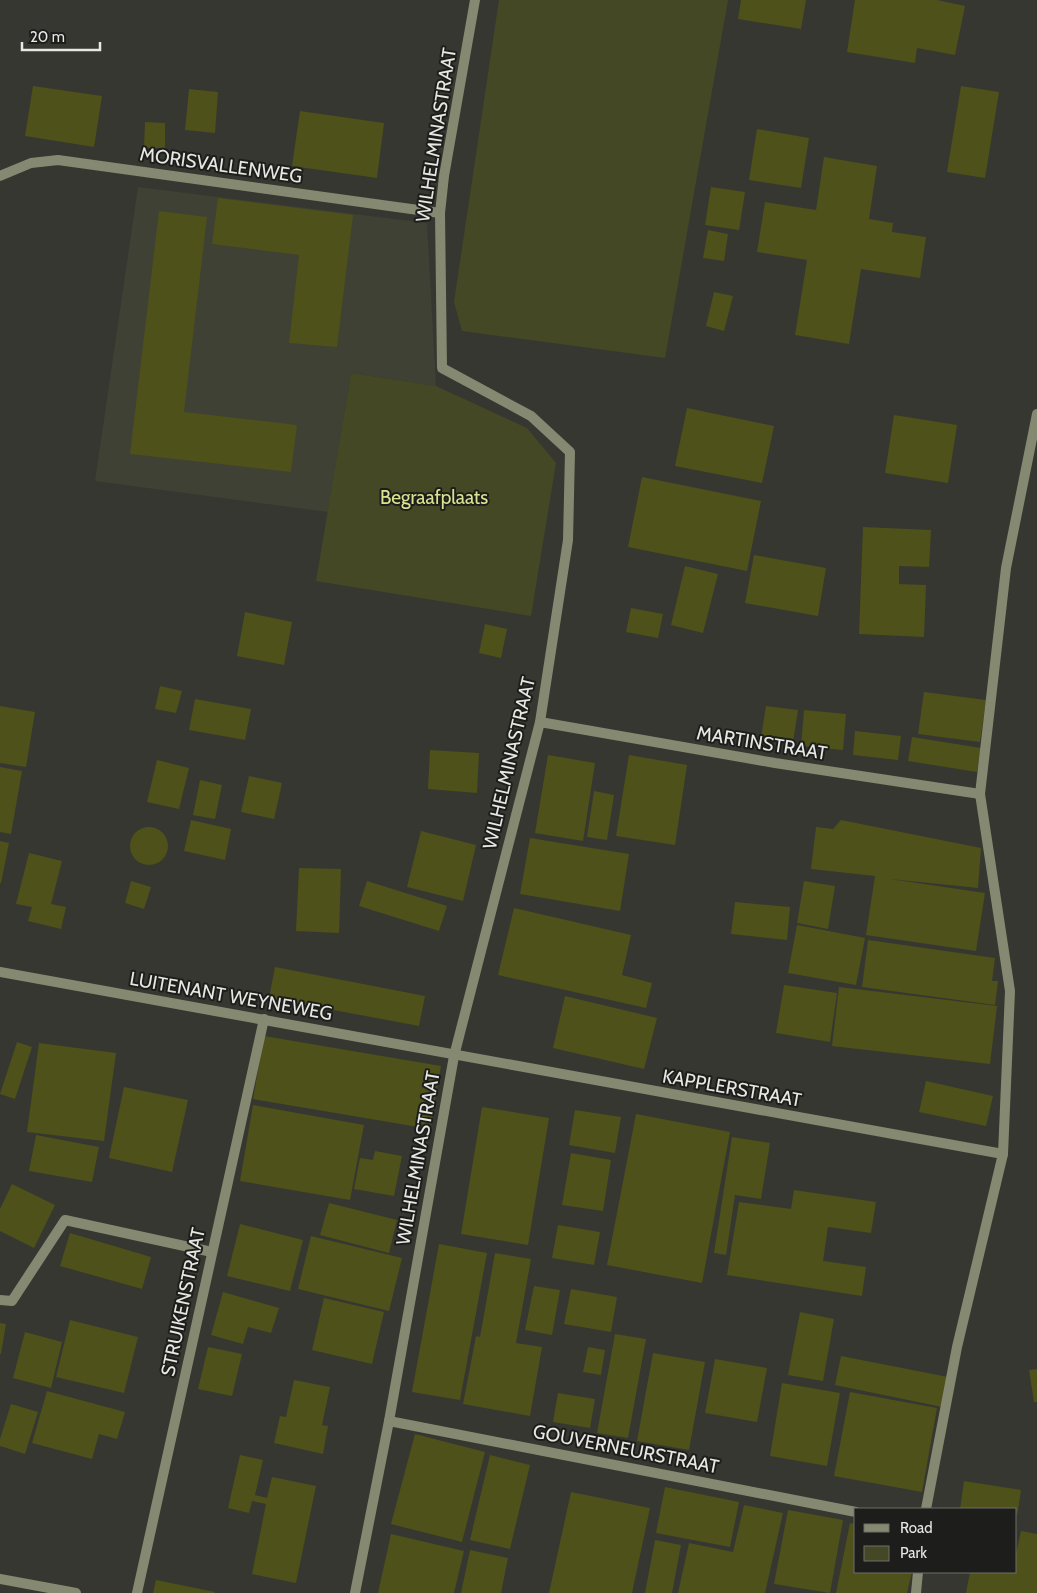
<svg xmlns="http://www.w3.org/2000/svg" width="1037" height="1593" font-family="Cabin,sans-serif">
<style>
.built{fill:#3f4134}
.green{fill:#454825}
.building{fill:#4e5119}
.lines{fill:none;stroke-linecap:round;stroke-linejoin:round}
.street{stroke:#868971;stroke-width:10}
.labels{text-anchor:middle;dominant-baseline:central;stroke-width:4;stroke-linejoin:round;paint-order:stroke}
.street-label{font-size:19px;fill:#e7e7e3;stroke:#1d1e1b}
.park-label{font-size:19px;fill:#dbe38e;stroke:#1d1e1b}
</style>
<rect width="100%" height="100%" fill="#363730"/>
<!-- built -->
<polygon class="built" points="138,187 427,223 436,386 351,373 328,512 95,481"/>
<!-- green -->
<g class="green">
<polygon points="499,0 728,0 665,358 462,331 454,302"/>
<polygon points="351,373 436,386 527,428 556,463 531,616 316,581"/>
</g>
<!-- building -->
<g class="building">
<polygon points="741,0 806,0 801,29 738,19"/>
<polygon points="855,0 937,0 965,6 955,55 917,48 915,63 847,52"/>
<polygon points="33,86 102,96 94,147 25,136"/>
<polygon points="961,86 999,92 985,178 947,172"/>
<polygon points="189,89 218,92 215,133 185,130"/>
<polygon points="300,111 384,123 377,178 292,166"/>
<polygon points="145,122 165,123 165,148 144,148"/>
<polygon points="757,129 809,138 801,188 749,180"/>
<polygon points="824,157 877,166 869,219 893,223 892,232 926,237 920,278 861,269 849,344 795,335 807,260 757,252 765,202 816,210"/>
<polygon points="711,187 745,192 739,230 705,225"/>
<polygon points="218,198 353,215 337,347 289,343 299,255 212,244"/>
<polygon points="159,211 207,217 184,412 297,425 291,472 130,454"/>
<polygon points="708,230 728,234 724,261 703,258"/>
<polygon points="714,292 733,296 724,331 706,326"/>
<polygon points="687,408 774,426 762,483 675,466"/>
<polygon points="894,415 957,425 948,483 885,473"/>
<polygon points="642,477 761,501 747,571 628,547"/>
<polygon points="863,527 931,530 929,567 899,566 899,584 926,585 924,637 859,634"/>
<polygon points="754,555 826,568 818,616 745,603"/>
<polygon points="685,566 718,574 703,633 671,625"/>
<polygon points="631,608 663,614 658,638 626,632"/>
<polygon points="245,612 292,622 284,665 237,656"/>
<polygon points="485,624 507,629 501,658 479,653"/>
<polygon points="160,686 182,691 176,713 155,709"/>
<polygon points="924,692 986,700 980,742 918,734"/>
<polygon points="195,699 251,709 245,740 189,730"/>
<polygon points="0,706 35,712 26,767 0,763"/>
<polygon points="766,706 798,710 793,742 761,737"/>
<polygon points="804,710 846,714 843,750 801,746"/>
<polygon points="855,731 901,736 898,760 853,755"/>
<polygon points="912,737 981,748 977,772 908,761"/>
<polygon points="430,750 479,753 477,793 428,789"/>
<polygon points="548,755 595,763 583,841 535,833"/>
<polygon points="629,755 687,765 675,845 616,836"/>
<polygon points="157,760 189,768 179,809 147,802"/>
<polygon points="0,767 22,771 11,834 0,832"/>
<polygon points="249,776 282,783 274,819 241,812"/>
<polygon points="200,780 222,785 215,819 193,815"/>
<polygon points="594,791 614,795 607,840 587,837"/>
<polygon points="191,820 231,829 225,860 184,851"/>
<polygon points="841,820 981,848 978,888 890,879 985,893 976,951 866,935 875,876 811,869 816,827 833,829"/>
<circle cx="149" cy="846" r="19"/>
<polygon points="421,831 476,845 463,901 407,887"/>
<polygon points="530,838 629,854 620,911 520,894"/>
<polygon points="0,841 9,843 1,883 0,883"/>
<polygon points="29,853 62,861 51,904 66,907 61,929 28,921 32,907 16,904"/>
<polygon points="299,868 341,869 339,933 296,931"/>
<polygon points="131,881 151,887 144,909 125,903"/>
<polygon points="367,881 447,906 439,931 359,906"/>
<polygon points="804,881 835,886 828,929 797,923"/>
<polygon points="735,902 790,907 787,940 731,934"/>
<polygon points="514,908 631,935 622,975 652,983 646,1008 498,975"/>
<polygon points="797,925 865,938 856,985 788,973"/>
<polygon points="868,940 995,958 992,981 998,981 995,1005 862,987"/>
<polygon points="275,967 425,996 419,1026 269,998"/>
<polygon points="784,985 837,993 830,1042 776,1033"/>
<polygon points="839,987 997,1006 990,1064 832,1046"/>
<polygon points="565,996 657,1018 644,1069 553,1048"/>
<polygon points="264,1036 441,1066 430,1129 253,1099"/>
<polygon points="17,1042 32,1047 15,1099 0,1094"/>
<polygon points="39,1043 116,1053 104,1141 27,1132"/>
<polygon points="926,1081 993,1096 986,1126 919,1112"/>
<polygon points="124,1087 188,1100 172,1172 109,1158"/>
<polygon points="253,1105 364,1125 350,1200 240,1181"/>
<polygon points="482,1107 549,1118 528,1245 461,1234"/>
<polygon points="575,1110 621,1117 615,1153 569,1145"/>
<polygon points="636,1114 730,1132 702,1283 607,1265"/>
<polygon points="36,1135 99,1147 92,1182 29,1171"/>
<polygon points="732,1137 770,1143 761,1199 735,1195 726,1255 714,1253"/>
<polygon points="375,1151 402,1156 394,1196 354,1189 360,1158 373,1160"/>
<polygon points="571,1153 611,1160 603,1211 562,1205"/>
<polygon points="12,1184 55,1205 34,1248 0,1231 0,1209"/>
<polygon points="794,1190 876,1202 871,1233 828,1227 823,1261 866,1267 862,1296 727,1275 739,1202 791,1209"/>
<polygon points="329,1203 397,1220 389,1253 320,1235"/>
<polygon points="240,1224 303,1240 290,1291 227,1276"/>
<polygon points="558,1225 600,1232 594,1265 552,1258"/>
<polygon points="70,1233 151,1257 142,1289 60,1266"/>
<polygon points="311,1236 402,1258 389,1311 298,1289"/>
<polygon points="439,1244 487,1253 460,1400 412,1392"/>
<polygon points="495,1253 531,1259 516,1343 542,1347 530,1416 463,1404 476,1336 480,1337"/>
<polygon points="534,1286 560,1290 552,1335 525,1330"/>
<polygon points="571,1289 617,1297 611,1332 564,1324"/>
<polygon points="223,1292 279,1308 271,1333 248,1327 243,1344 211,1335"/>
<polygon points="324,1298 384,1312 372,1364 312,1350"/>
<polygon points="800,1312 834,1319 823,1381 788,1375"/>
<polygon points="70,1320 138,1337 124,1393 56,1377"/>
<polygon points="0,1323 6,1324 1,1354 0,1354"/>
<polygon points="25,1332 62,1342 51,1388 13,1378"/>
<polygon points="615,1334 646,1339 628,1438 597,1433"/>
<polygon points="208,1347 242,1354 232,1396 198,1389"/>
<polygon points="588,1347 605,1350 601,1375 583,1372"/>
<polygon points="653,1353 705,1362 689,1450 637,1441"/>
<polygon points="841,1356 948,1377 942,1407 835,1385"/>
<polygon points="715,1359 767,1368 757,1422 705,1413"/>
<polygon points="1037,1369 1037,1402 1034,1402 1029,1370"/>
<polygon points="294,1380 330,1387 322,1425 328,1426 323,1454 274,1443 280,1416 286,1417"/>
<polygon points="782,1383 840,1393 827,1466 770,1456"/>
<polygon points="47,1391 125,1412 117,1439 99,1434 92,1459 32,1443"/>
<polygon points="850,1392 937,1408 922,1492 834,1476"/>
<polygon points="558,1393 595,1399 590,1428 553,1422"/>
<polygon points="11,1404 38,1412 25,1454 0,1446 0,1439"/>
<polygon points="415,1434 485,1452 462,1542 391,1524"/>
<polygon points="240,1455 263,1460 255,1495 267,1498 272,1477 316,1486 296,1583 252,1574 266,1504 252,1501 249,1513 228,1508"/>
<polygon points="490,1455 530,1465 510,1549 470,1540"/>
<polygon points="964,1481 1021,1490 1017,1517 1016,1509 960,1509"/>
<polygon points="665,1487 739,1502 730,1547 656,1533"/>
<polygon points="571,1492 650,1508 632,1593 549,1593"/>
<polygon points="744,1505 783,1513 765,1593 678,1593 689,1543 733,1552"/>
<polygon points="788,1510 843,1520 830,1593 774,1584"/>
<polygon points="850,1523 856,1524 856,1572 912,1572 907,1593 836,1593"/>
<polygon points="1021,1531 1037,1534 1037,1593 966,1593 970,1572 1016,1572 1016,1554"/>
<polygon points="391,1534 464,1551 454,1593 378,1593"/>
<polygon points="655,1540 681,1545 672,1593 645,1593"/>
<polygon points="470,1550 508,1558 501,1593 461,1593"/>
<polygon points="156,1580 215,1592 214,1593 153,1593"/>
</g>
<g class="lines">
<!-- street -->
<g class="street">
<polyline points="0,176 31,163 58,160 440,213"/>
<polyline points="540,722 775,763 980,794"/>
<polyline points="0,972 1003,1154"/>
<polyline points="0,1300 12,1301 65,1220 212,1252"/>
<polyline points="389,1421 856,1512"/>
<polyline points="926,1509 957,1347 1003,1154 1010,991 980,794 1006,568 1037,414"/>
<polyline points="0,1579 76,1593"/>
<polyline points="137,1593 264,1019"/>
<polyline points="355,1593 389,1421 454,1056 540,722 568,540 570,452 531,416 442,368 440,213 444,176 475,0"/>
<polyline points="916,1593 918,1572"/>
</g>
</g>
<g class="labels">
<!-- street labels -->
<g class="street-label">
<text transform="translate(436 135) rotate(-81)">WILHELMINASTRAAT</text>
<text transform="translate(221 165) rotate(8)">MORISVALLENWEG</text>
<text transform="translate(762 743) rotate(9)">MARTINSTRAAT</text>
<text transform="translate(509 763) rotate(-77)">WILHELMINASTRAAT</text>
<text transform="translate(231 996) rotate(10)">LUITENANT WEYNEWEG</text>
<text transform="translate(732 1088) rotate(10)">KAPPLERSTRAAT</text>
<text transform="translate(418 1158) rotate(-80)">WILHELMINASTRAAT</text>
<text transform="translate(183 1302) rotate(-78)">STRUIKENSTRAAT</text>
<text transform="translate(626 1449) rotate(11)">GOUVERNEURSTRAAT</text>
</g>
<!-- park labels -->
<g class="park-label">
<text x="434" y="497">Begraafplaats</text>
</g>
</g>
<!-- legend -->
<rect x="854" y="1508" width="162" height="65" fill="#1d1e1b" stroke="#6e6e6b"/>
<rect x="864" y="1524" width="25" height="8" fill="#868971" stroke="#6e6e6b"/>
<text x="900" y="1533" font-size="15" fill="#e7e7e3">Road</text>
<rect x="864" y="1546" width="25" height="15" fill="#454825" stroke="#6e6e6b"/>
<text x="900" y="1558" font-size="15" fill="#e7e7e3">Park</text>
<!-- scale -->
<path d="M22 42v8h78v-8" fill="none" stroke="#e7e7e3" stroke-width="2.5"/>
<text x="30" y="42" font-size="15" fill="#e7e7e3" stroke="#1d1e1b" stroke-width="4" paint-order="stroke">20 m</text>
</svg>
